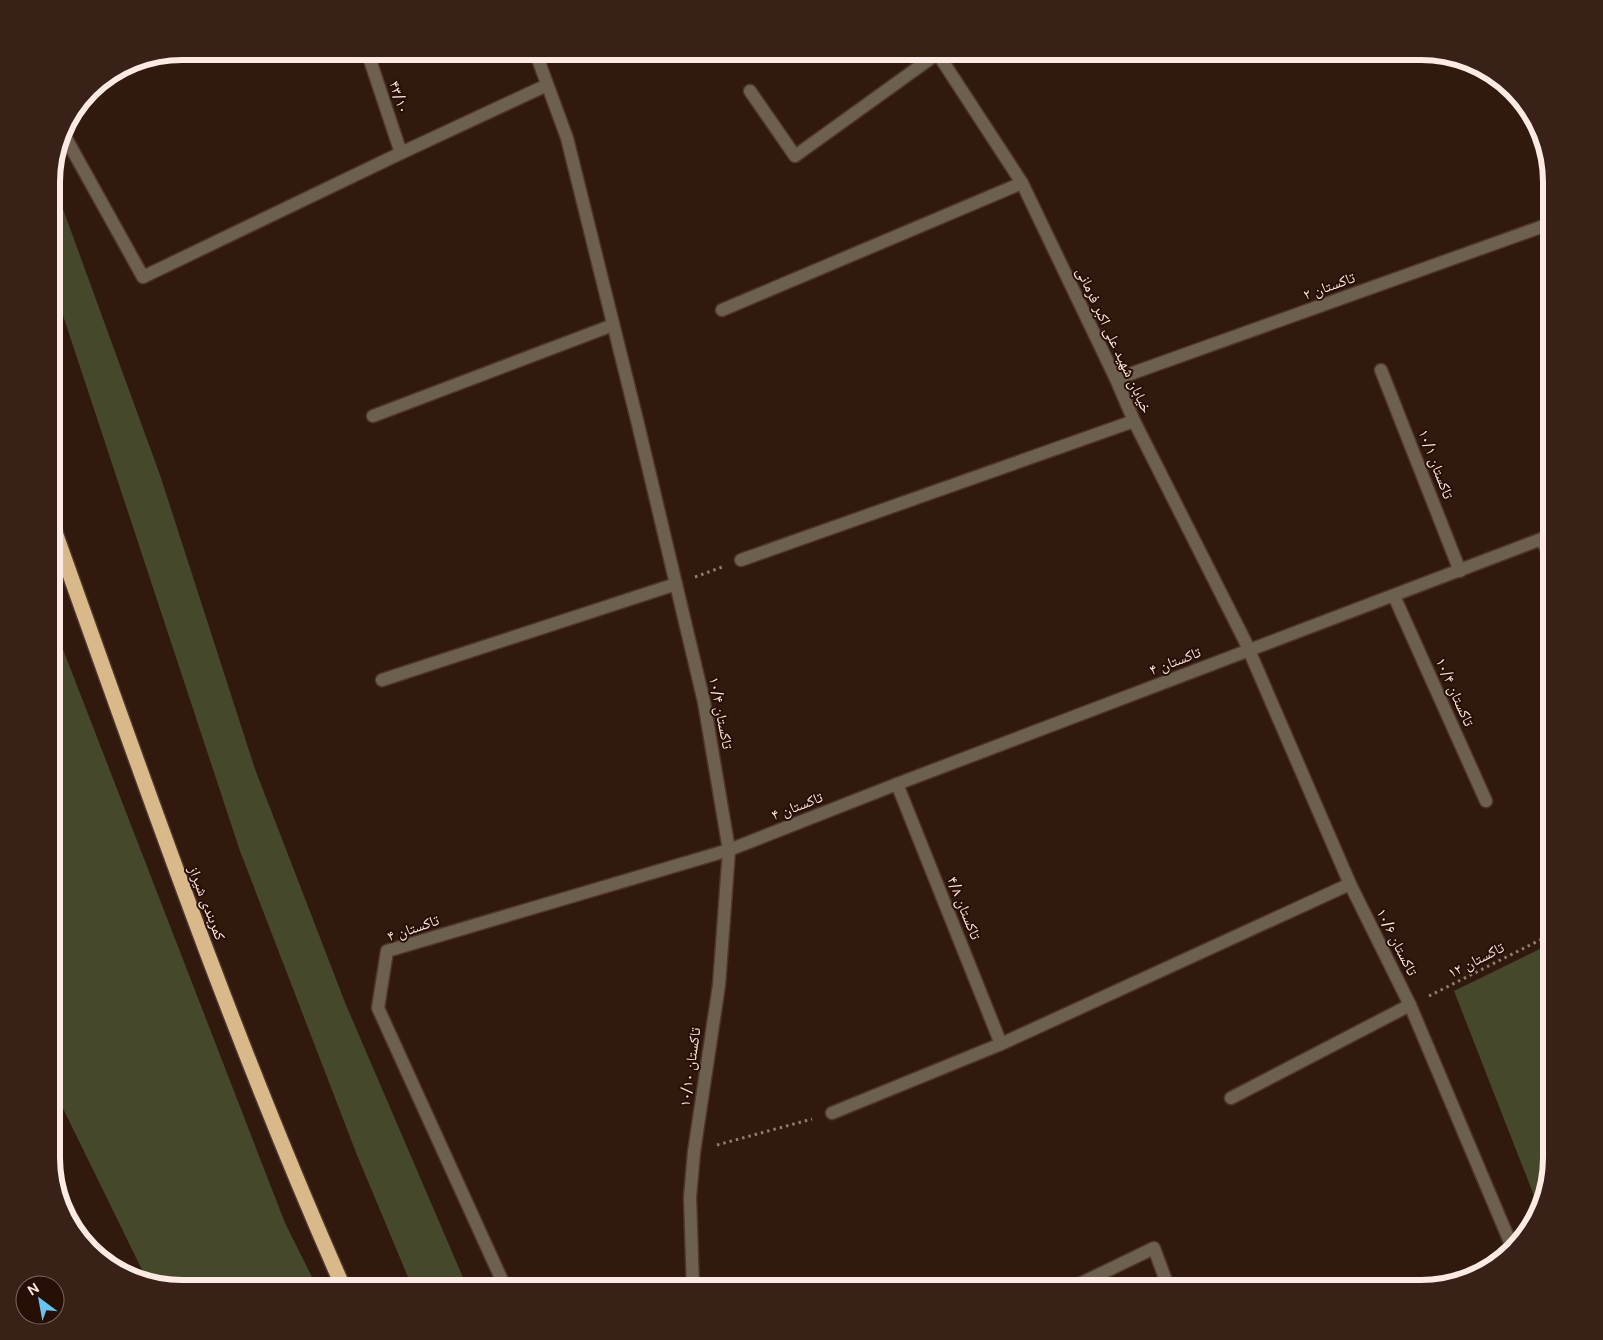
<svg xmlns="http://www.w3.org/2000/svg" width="1603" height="1340" font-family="'DM Sans','Noto Naskh Arabic',sans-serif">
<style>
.green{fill:#46482c}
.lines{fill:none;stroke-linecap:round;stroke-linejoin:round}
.street-casing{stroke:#4e362c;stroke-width:15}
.highway-casing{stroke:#4e362c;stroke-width:18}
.path{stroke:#927c72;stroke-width:3;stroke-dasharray:2.5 4;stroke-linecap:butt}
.street{stroke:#6d604e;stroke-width:12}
.highway{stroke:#d9b98a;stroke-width:15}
.labels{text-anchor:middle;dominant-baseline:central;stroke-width:4;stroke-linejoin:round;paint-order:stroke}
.street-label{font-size:15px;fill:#fdeae3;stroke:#280f06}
.rim{fill:none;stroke:#fdeae3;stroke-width:6}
</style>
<rect width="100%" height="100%" fill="#32190e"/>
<!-- green -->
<g class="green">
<polygon points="52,179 160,475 255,769 346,1005 468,1289 413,1289 357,1155 240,851 52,282"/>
<polygon points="52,621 285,1223 318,1289 182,1289 148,1282 52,1086"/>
<polygon points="1552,943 1552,1158 1542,1208 1540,1211 1454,991"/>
</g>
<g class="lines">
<defs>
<g id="street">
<polyline points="367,51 401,153"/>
<polyline points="535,51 567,138 637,420 704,702 729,850 719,985 694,1152 690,1197 693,1289"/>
<polyline points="936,51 1022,183 1116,379 1134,421 1245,641 1350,884 1410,1005 1513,1249"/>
<polyline points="750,91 795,156 941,51"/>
<polyline points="63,133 143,277 401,153 547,85"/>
<polyline points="722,310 1022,183"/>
<polyline points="1381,370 1460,571"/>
<polyline points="1116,379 1552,223"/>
<polyline points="373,416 613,325"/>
<polyline points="1542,539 1552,563"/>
<polyline points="741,560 1134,421"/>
<polyline points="1394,596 1486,801"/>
<polyline points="382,680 676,584"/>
<polyline points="897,784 1001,1044"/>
<polyline points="1231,1098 1410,1005"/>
<polyline points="832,1113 1001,1044 1350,884"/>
<polyline points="506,1289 378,1008 387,951 729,850 897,784 1552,535"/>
<polyline points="1069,1289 1154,1248 1169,1289"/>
</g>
<g id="highway">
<path d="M52,524C144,781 233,1039 344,1289"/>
<polyline points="60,1199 79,1235"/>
</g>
</defs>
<!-- street casing -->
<use href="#street" class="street-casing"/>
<!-- highway casing -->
<use href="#highway" class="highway-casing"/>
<!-- path -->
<g class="path">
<polyline points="695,577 722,567"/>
<polyline points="1429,996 1552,934"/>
<polyline points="717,1145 812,1119"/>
</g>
<!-- street -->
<use href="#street" class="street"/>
<!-- highway -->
<use href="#highway" class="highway"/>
</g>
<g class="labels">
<!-- street labels -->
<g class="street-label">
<text transform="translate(399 97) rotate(71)">۴۳/۱۰</text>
<text transform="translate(1329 286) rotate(-20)">تاکستان ۲</text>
<text transform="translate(1114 340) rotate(65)">خیابان شهید علی اکبر فرمانی</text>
<text transform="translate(1436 464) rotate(69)">تاکستان ۱۰/۱</text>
<text transform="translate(1175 661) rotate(-21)">تاکستان ۴</text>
<text transform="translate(1455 692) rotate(66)">تاکستان ۱۰/۴</text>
<text transform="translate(721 713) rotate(79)">تاکستان ۱۰/۴</text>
<text transform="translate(797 806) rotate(-21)">تاکستان ۴</text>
<text transform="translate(207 903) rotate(69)">کمربندی شیراز</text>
<text transform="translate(964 908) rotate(68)">تاکستان ۴/۸</text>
<text transform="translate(413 928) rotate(-19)">تاکستان ۴</text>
<text transform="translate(1397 942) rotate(63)">تاکستان ۱۰/۶</text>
<text transform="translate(1476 960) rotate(-27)">تاکستان ۱۲</text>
<text transform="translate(690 1067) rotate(-82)">تاکستان ۱۰/۱۰</text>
</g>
</g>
<!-- crop -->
<path d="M0 0H1603V1340H0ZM182 60H1421A122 122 0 0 1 1543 182V1158A122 122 0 0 1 1421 1280H182A122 122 0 0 1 60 1158V182A122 122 0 0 1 182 60Z" fill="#392118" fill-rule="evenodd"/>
<path class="rim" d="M182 60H1421A122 122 0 0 1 1543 182V1158A122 122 0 0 1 1421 1280H182A122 122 0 0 1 60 1158V182A122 122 0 0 1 182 60Z"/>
<!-- north arrow -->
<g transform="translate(40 1300) rotate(328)"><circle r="24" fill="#280f06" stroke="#7d675e"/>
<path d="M0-4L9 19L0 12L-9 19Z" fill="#66c4ef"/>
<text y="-8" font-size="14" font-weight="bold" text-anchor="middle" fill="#fdeae3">N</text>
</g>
</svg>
